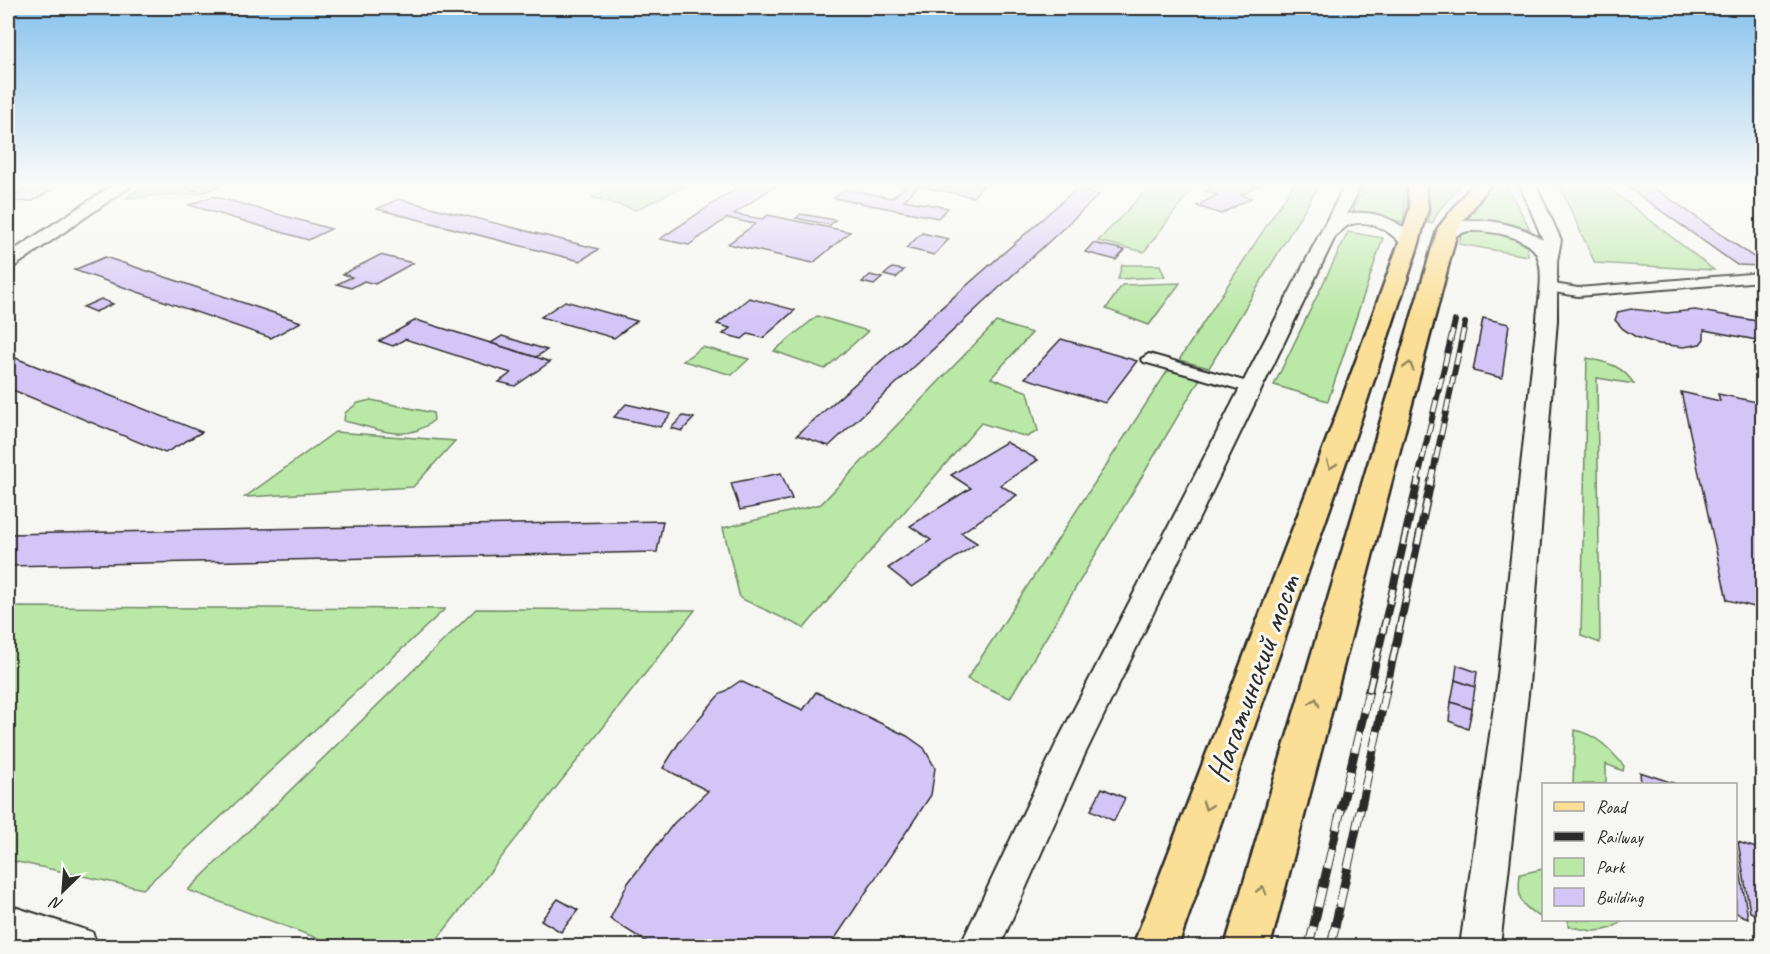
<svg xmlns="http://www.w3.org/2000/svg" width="1770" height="954" font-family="Caveat,sans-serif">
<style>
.green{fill:#bae8a6;stroke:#728a68;stroke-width:1.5}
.building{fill:#d4c5f7;stroke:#2b2b2b;stroke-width:1.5}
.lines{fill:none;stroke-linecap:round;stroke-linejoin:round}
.street-casing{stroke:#2b2b2b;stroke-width:4}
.secondary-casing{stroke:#2b2b2b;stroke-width:4}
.primary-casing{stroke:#2b2b2b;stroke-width:5}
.street{fill:#f6f6f2;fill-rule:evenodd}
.secondary{fill:#f6f6f2;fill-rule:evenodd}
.primary{fill:#fbdf96;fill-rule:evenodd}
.rail-far2-casing{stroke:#2b2b2b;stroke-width:6}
.rail-far1-casing{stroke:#2b2b2b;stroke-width:8}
.rail-casing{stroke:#2b2b2b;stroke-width:9}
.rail-far2{stroke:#f6f6f2;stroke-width:4;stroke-dasharray:12;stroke-linecap:butt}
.rail-far1{stroke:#f6f6f2;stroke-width:5;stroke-dasharray:15;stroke-linecap:butt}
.rail{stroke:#f6f6f2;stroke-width:7;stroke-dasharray:20;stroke-linecap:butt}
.oneway{stroke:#938560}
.labels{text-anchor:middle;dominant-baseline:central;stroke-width:6;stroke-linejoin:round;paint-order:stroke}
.near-street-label{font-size:33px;fill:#2b2b2b;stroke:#f6f6f2}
</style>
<rect width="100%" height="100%" fill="#f6f6f2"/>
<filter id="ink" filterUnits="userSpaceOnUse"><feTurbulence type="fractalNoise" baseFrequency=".0167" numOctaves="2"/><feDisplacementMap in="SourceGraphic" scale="12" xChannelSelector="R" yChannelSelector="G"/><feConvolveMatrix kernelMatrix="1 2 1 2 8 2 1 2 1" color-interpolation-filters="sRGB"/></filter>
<g filter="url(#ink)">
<!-- green -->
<g class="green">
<polygon points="144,185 192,185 185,188 199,193 126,198"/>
<polygon points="618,185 686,185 636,210 592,197"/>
<polygon points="1151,185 1195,185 1144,252 1098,241"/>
<polygon points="1293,185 1319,185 1209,368 1179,360"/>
<polygon points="1367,185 1402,185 1405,210 1403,222 1354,212 1354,206"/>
<polygon points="1427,185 1461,185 1439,210 1432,224 1428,223 1430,212"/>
<polygon points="1492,185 1506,185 1530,229 1499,222 1468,219"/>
<polygon points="1559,185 1605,185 1714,270 1595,263"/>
<path d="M1472,231C1492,232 1511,233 1527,247L1528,256L1459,244L1461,234Z"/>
<polygon points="1348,232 1383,238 1328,401 1274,385"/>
<polygon points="1122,265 1160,265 1165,277 1118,279"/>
<polygon points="1180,283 1149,325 1106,309 1122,285"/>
<polygon points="817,316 868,331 825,369 774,351"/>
<polygon points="996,322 1032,333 991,378 1028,392 1038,431 1027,437 981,423 804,628 740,598 723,528 821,504"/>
<polygon points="702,347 749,359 732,375 683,361"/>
<path d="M1587,358C1608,363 1622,365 1634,384L1597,378L1600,643L1581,636Z"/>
<polygon points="1168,370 1200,379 1010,698 967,679"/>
<path d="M371,400L433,413L434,420C406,445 377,428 344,421L345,413L358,403Z"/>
<polygon points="335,432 455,441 413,487 245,497"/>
<polygon points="8,607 445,609 143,889 8,860"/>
<polygon points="476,609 695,610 432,946 338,946 188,890"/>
<path d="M1575,730C1597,735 1610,749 1624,766L1623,771L1606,764V784H1573Z"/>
<path d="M1543,869L1542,918C1520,905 1517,901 1520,874Z"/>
<path d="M1568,920H1623C1607,936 1588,931 1568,926Z"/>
</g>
<!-- building -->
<g class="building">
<polygon points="31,185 59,185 33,201 8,202 8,199"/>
<polygon points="195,185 222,185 203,192 187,188"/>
<polygon points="741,185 776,185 734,214 762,219 768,215 850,232 813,263 728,244 755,224 727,218 689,245 660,239"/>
<polygon points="907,185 984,185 973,197 918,186 904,200 948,208 938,218 834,198 846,189 892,198"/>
<polygon points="1216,185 1259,185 1241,195 1251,198 1221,214 1197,206 1217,195 1204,191"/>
<polygon points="1625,185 1650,185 1762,263 1762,266 1737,265"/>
<polygon points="1075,190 1099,195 829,446 797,435"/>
<polygon points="213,196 331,229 308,240 189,205"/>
<polygon points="398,199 599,249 580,261 377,209"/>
<polygon points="801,214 835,220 830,225 796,218"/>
<polygon points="922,233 949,239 934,255 906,248"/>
<polygon points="1093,243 1125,250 1116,260 1085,252"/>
<polygon points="380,255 413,263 375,284 364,281 351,288 337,284 352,277 343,274"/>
<polygon points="105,257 301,322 271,338 74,270"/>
<polygon points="892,268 904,270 896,278 884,275"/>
<polygon points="870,275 882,278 874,285 862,282"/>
<polygon points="749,298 795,310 763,338 748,334 742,339 723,334 730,328 717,324"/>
<polygon points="101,299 113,304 95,312 83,307"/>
<polygon points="565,301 637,321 614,338 541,317"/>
<polygon points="1631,309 1667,313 1695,310 1762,322 1762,341 1704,330 1704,339 1700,344 1684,347 1659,344 1636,337 1623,329 1615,320 1618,312"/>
<polygon points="1483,318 1509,324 1502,378 1473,371"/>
<polygon points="416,320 536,357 550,362 515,386 499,382 511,373 405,339 393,346 379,341"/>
<polygon points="502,336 547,350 536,357 491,343"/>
<polygon points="1061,339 1137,361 1105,403 1025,378"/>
<polygon points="8,355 202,432 165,453 8,388"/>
<polygon points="1681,392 1720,401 1718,394 1762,403 1762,609 1727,600"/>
<polygon points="626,404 671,414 660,427 614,417"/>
<polygon points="683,416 694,418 682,431 671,428"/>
<polygon points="1006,442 1038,460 1000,485 1017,495 961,533 977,543 912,587 888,568 931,540 910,526 971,488 951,475"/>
<polygon points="781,473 792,499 740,510 731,483"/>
<polygon points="663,521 657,552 8,566 8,534"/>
<polygon points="1457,665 1477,672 1475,687 1455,680"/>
<polygon points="1455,680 1475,687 1472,709 1451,702"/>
<polygon points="740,681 803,710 816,692 907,736 924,748 935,768 931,795 830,946 653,946 610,919 628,883 674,823 708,791 663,768 680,741 718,696"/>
<polygon points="1451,702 1472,709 1468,729 1449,721"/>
<polygon points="1640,772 1676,784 1641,784"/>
<polygon points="1102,788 1125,798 1114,821 1091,810"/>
<polygon points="1738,842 1762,850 1762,917 1750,912"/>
<polygon points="1736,846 1748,918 1736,913"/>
<polygon points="558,899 578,910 561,932 541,920"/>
</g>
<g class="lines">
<defs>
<g id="street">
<polygon points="1762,273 1762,281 1578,296 1548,291 1541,287 1548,283 1578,288"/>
<polygon points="1149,354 1258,385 1260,388 1252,393 1144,362 1141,359"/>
</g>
<g id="secondary">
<polygon points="113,185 132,185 15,266 8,267 8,254"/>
<path d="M1345,185H1361L1347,214C1374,209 1402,220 1418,243L1415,247H1403C1393,232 1371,219 1352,224C1346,225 1342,231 1336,235L1085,754L1000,946H960L1056,744Z"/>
<path d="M1520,185H1536L1561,240L1557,261V320L1529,685L1500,946H1460L1497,685L1537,320C1538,301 1545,274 1537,255C1529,236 1488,230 1470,231C1458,232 1452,242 1440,239L1437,235C1456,208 1521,223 1543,240Z"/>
<polygon points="8,905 92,932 98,946 14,946 8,944"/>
</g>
<g id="primary">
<polygon points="1407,185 1425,185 1428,208 1419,243 1364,410 1178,946 1133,946 1338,410 1399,243 1410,208"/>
<polygon points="1472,185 1490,185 1458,228 1270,946 1225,946 1438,228"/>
</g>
</defs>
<!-- street casing -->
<use href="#street" class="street-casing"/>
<!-- secondary casing -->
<use href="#secondary" class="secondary-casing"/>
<!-- primary casing -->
<use href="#primary" class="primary-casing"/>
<!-- street -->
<use href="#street" class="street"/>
<!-- secondary -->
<use href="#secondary" class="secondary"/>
<!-- primary -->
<use href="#primary" class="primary"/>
<defs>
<g id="rail-far2">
<polyline points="1417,482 1455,321"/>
<polyline points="1431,482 1465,323"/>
</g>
<g id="rail-far1">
<polyline points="1369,691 1418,481"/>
<polyline points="1386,691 1431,481"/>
</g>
<g id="rail">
<polyline points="1309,946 1369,690"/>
<polyline points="1331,946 1386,690"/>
</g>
</defs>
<!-- rail-far2 casing -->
<use href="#rail-far2" class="rail-far2-casing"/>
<!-- rail-far1 casing -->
<use href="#rail-far1" class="rail-far1-casing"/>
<!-- rail casing -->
<use href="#rail" class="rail-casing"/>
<!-- rail-far2 -->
<use href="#rail-far2" class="rail-far2"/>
<!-- rail-far1 -->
<use href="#rail-far1" class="rail-far1"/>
<!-- rail -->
<use href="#rail" class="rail"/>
</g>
<!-- one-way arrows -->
<defs><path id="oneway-chevron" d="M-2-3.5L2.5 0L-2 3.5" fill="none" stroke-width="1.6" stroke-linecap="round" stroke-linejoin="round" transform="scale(1.5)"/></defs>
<g class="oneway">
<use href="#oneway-chevron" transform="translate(1409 366) rotate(-74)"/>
<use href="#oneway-chevron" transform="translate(1331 465) rotate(110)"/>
<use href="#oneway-chevron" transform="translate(1315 702) rotate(-74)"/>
<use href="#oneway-chevron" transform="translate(1207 806) rotate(110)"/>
<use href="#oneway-chevron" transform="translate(1262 890) rotate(-74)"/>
</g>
</g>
<!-- sky -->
<linearGradient id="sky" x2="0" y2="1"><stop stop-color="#87c2ee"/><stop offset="0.58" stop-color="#fbfbf9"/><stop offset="1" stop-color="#fbfbf9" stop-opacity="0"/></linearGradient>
<rect width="1770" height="319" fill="url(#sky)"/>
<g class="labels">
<!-- near-street labels -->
<g class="near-street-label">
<text transform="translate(1253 678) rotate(-70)">Нагатинский мост</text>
</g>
</g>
<!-- margin -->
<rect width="1770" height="954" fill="none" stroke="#f6f6f2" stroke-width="30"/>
<rect x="15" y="15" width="1740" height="924" fill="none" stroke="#2b2b2b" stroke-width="2" filter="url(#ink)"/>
<!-- legend -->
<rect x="1542" y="783" width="195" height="138" fill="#f6f6f2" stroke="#a5a5a2" stroke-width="1.5"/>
<rect x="1554" y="802" width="30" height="9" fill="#fbdf96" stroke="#a5a5a2" stroke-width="1.5"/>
<text x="1596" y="813" font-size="18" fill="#2b2b2b">Road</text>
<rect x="1554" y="832" width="30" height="9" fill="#2b2b2b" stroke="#a5a5a2" stroke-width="1.5"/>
<text x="1596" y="843" font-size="18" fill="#2b2b2b">Railway</text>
<rect x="1554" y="858" width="30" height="18" fill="#bae8a6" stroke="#a5a5a2" stroke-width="1.5"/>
<text x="1596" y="873" font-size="18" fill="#2b2b2b">Park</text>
<rect x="1554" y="888" width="30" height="18" fill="#d4c5f7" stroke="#a5a5a2" stroke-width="1.5"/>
<text x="1596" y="903" font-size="18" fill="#2b2b2b">Building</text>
<!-- north arrow -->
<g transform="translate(63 891) rotate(205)" stroke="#f6f6f2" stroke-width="4.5" paint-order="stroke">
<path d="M0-4.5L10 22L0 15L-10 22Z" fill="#2b2b2b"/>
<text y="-9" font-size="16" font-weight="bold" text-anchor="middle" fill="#2b2b2b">N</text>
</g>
</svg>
